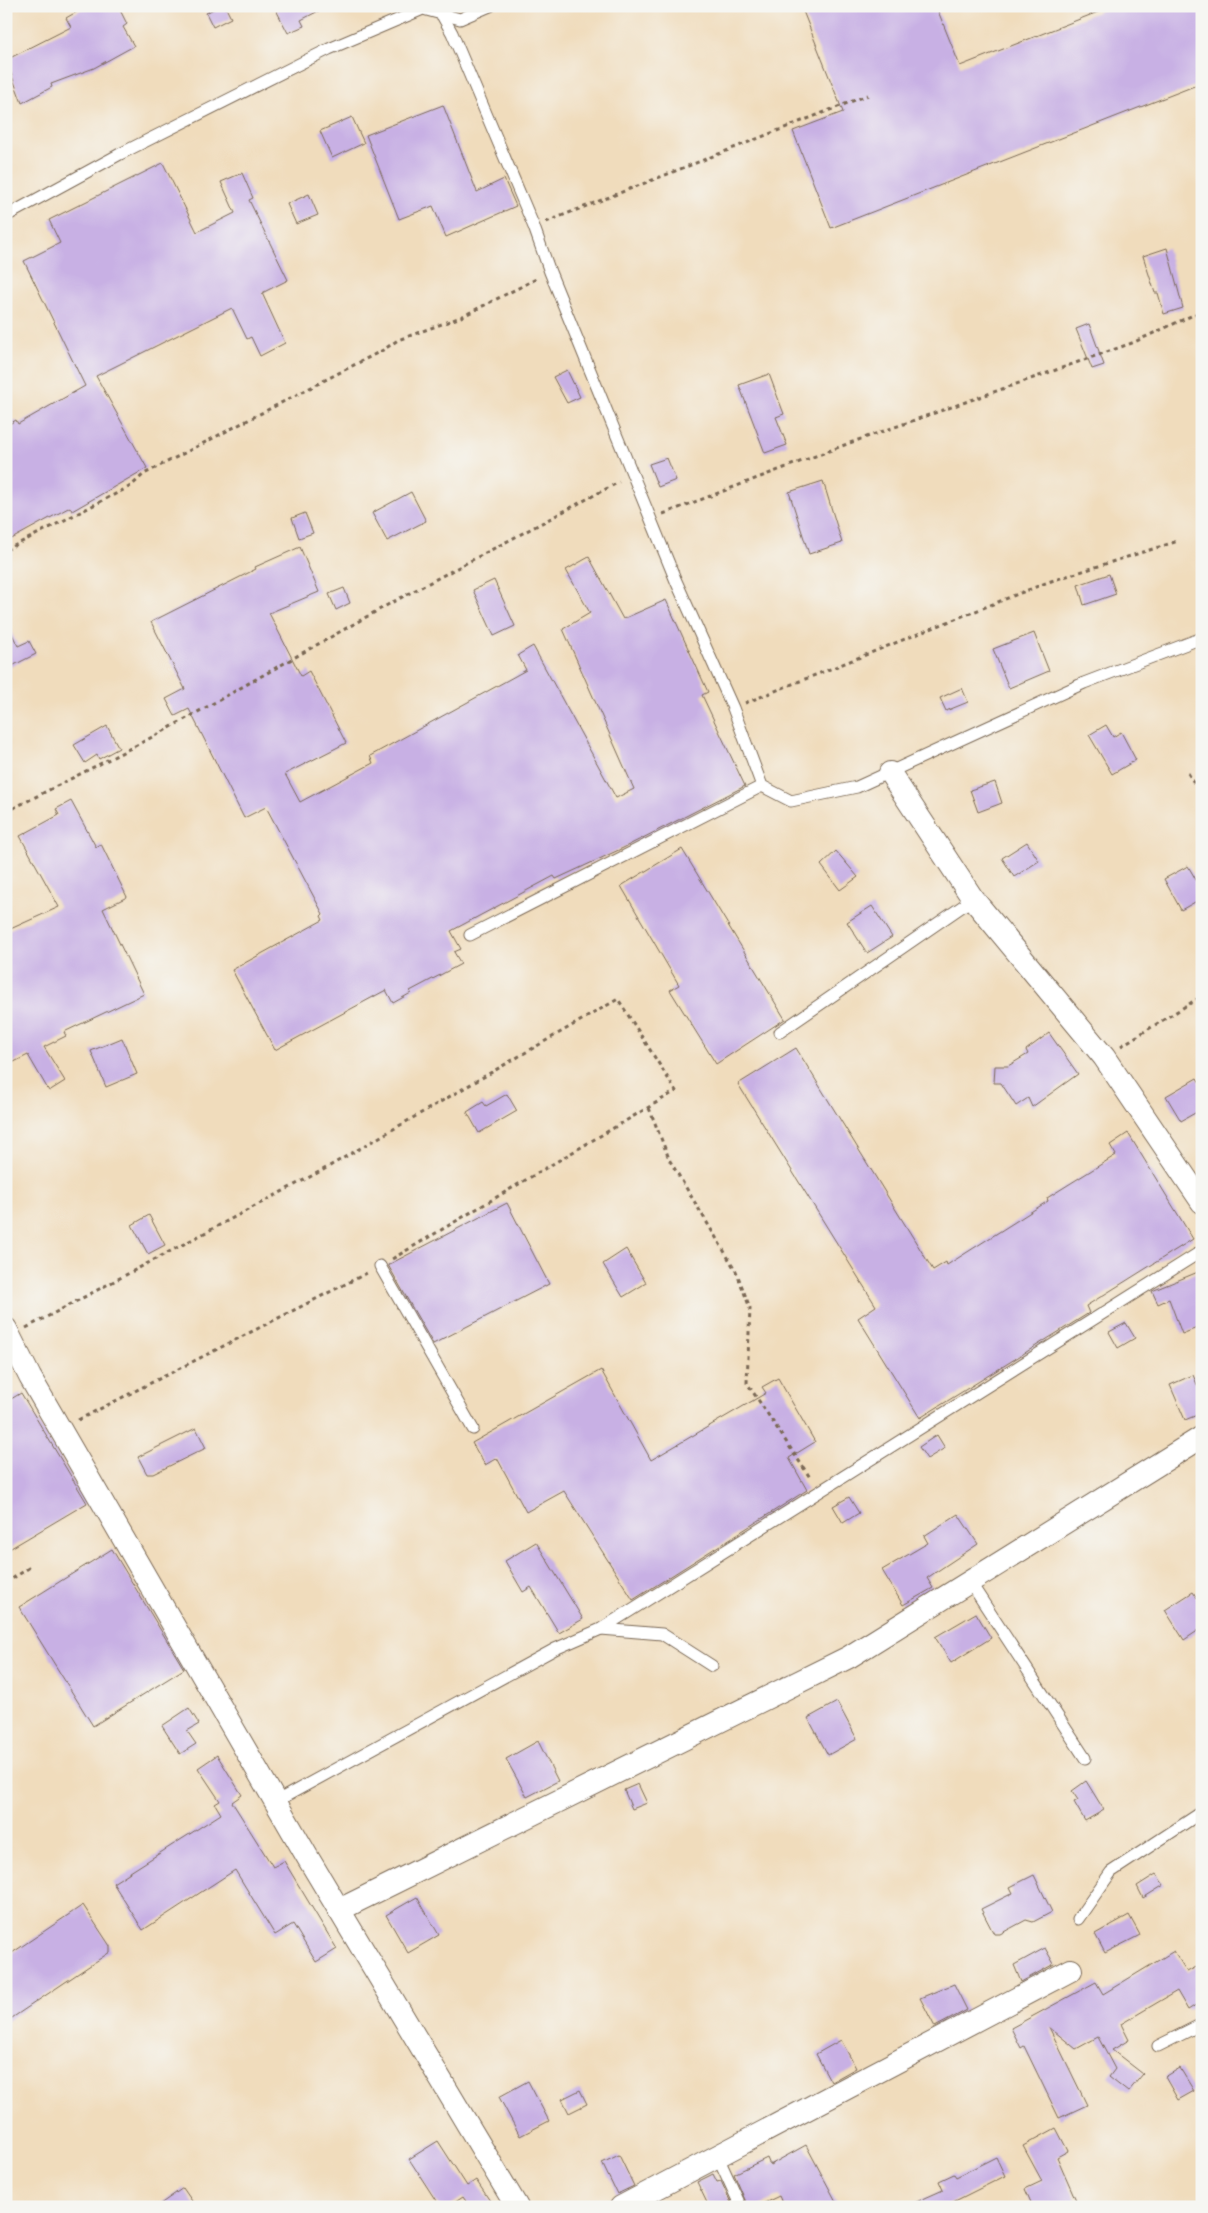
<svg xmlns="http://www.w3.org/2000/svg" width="1208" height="2213" font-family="Cardo,serif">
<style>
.building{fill:#c8b0e4}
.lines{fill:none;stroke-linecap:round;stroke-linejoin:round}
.lane-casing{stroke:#7a6855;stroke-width:13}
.street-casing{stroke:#7a6855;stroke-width:24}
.path{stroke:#7a6855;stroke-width:3;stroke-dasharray:4 4;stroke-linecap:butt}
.lane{stroke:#fff;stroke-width:11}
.street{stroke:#fff;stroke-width:22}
</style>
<rect width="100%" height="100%" fill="#f6f6f2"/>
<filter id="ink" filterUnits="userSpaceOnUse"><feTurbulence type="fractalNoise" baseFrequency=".02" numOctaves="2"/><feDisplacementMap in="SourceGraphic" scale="10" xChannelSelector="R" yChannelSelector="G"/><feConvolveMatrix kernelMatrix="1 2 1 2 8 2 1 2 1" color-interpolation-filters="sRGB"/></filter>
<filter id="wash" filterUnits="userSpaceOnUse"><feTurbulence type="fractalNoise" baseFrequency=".0096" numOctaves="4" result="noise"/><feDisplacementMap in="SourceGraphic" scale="20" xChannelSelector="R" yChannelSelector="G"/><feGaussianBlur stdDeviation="1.12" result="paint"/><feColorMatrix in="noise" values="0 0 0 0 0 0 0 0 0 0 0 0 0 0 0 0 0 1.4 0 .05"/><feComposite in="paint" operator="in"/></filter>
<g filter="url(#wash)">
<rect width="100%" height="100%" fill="#f0dcbc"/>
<g id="blocks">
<!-- building -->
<g class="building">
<polygon points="87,6 118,6 127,24 123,27 134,46 94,68 51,84 52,87 22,103 6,60 71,27 66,18"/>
<polygon points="219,6 225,6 231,18 213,27 206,13"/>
<polygon points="274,6 328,6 301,20 304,26 288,33"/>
<polygon points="801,6 936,6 960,66 1113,6 1202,6 1202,83 831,228 793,131 843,112"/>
<polygon points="443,105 477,192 504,179 516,206 446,237 433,206 399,219 366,135"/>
<polygon points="352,117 364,143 332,158 320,131"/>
<polygon points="163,163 197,232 235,213 221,182 242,173 253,198 249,200 288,280 262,293 285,343 260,356 251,337 247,339 232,308 96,376 147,468 72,511 70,507 6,542 6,426 16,420 18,424 85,386 24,261 60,243 49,220"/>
<polygon points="309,194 318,215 296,224 287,204"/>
<polygon points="1167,248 1183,308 1164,314 1158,293 1155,293 1143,256"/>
<polygon points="1089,324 1104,365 1092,369 1076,329"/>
<polygon points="567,370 580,397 567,403 553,377"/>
<polygon points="769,374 784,414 776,417 787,445 765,453 739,385"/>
<polygon points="667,458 676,480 658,487 649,464"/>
<polygon points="823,481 842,543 809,554 789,492"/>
<polygon points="411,492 426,521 387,541 372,513"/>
<polygon points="305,513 313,533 299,538 292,518"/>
<polygon points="300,547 319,592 269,613 301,676 309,671 346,743 285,774 300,802 373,763 370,756 526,670 518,655 533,646 616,798 634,789 563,629 590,613 566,570 589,557 623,619 666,600 708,692 702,695 745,786 623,848 556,879 554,876 451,931 461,949 454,952 461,964 410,991 411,993 393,1003 386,990 275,1050 232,970 323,920 321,916 323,914 266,807 244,818 189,709 175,716 166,699 185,689 151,622 256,569 255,567"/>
<polygon points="1109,574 1116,594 1084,605 1078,585"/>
<polygon points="494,580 515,626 494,636 473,590"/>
<polygon points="344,588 350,603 336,610 329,594"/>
<polygon points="6,622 18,646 29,641 36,654 6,669"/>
<polygon points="1034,633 1049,671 1009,688 993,649"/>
<polygon points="962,688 968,702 946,711 940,698"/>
<polygon points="1106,725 1113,737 1121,732 1136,760 1112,774 1089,735"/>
<polygon points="107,726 119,748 99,759 97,755 85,763 74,745"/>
<polygon points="995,782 1002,803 978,812 970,790"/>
<polygon points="71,801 96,847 101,844 127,897 103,909 144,994 64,1032 66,1036 44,1047 65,1081 49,1091 28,1055 6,1066 6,931 59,907 20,836 59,815 56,809"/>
<polygon points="1027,842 1039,861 1014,877 1002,858"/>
<polygon points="682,849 785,1019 716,1064 670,990 679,985 621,886"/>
<polygon points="836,851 858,877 840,890 821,865"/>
<polygon points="1188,866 1202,890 1202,898 1181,910 1164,879"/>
<polygon points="872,906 892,937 867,953 847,922"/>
<polygon points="1049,1033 1078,1074 1032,1107 1028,1098 1016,1106 1001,1083 994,1083 995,1066 1008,1066 1028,1054 1026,1050"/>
<polygon points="122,1038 137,1074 106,1087 91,1051"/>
<polygon points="796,1048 933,1270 946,1262 947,1265 1048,1201 1047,1198 1116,1155 1110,1145 1128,1133 1193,1239 1086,1306 1089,1313 920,1418 858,1318 876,1306 738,1084"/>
<polygon points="1197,1078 1202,1086 1202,1109 1181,1121 1166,1096"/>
<polygon points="507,1094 517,1111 479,1133 467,1112 483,1102 486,1106"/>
<polygon points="507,1203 549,1284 433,1344 388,1265"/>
<polygon points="149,1215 165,1245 148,1254 132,1225"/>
<polygon points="626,1249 646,1283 623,1297 603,1264"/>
<polygon points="1198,1272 1202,1277 1202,1326 1182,1334 1169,1299 1158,1304 1152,1291"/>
<polygon points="1126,1323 1135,1338 1118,1348 1109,1332"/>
<polygon points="601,1370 651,1460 766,1393 762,1387 778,1378 815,1442 789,1458 807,1490 633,1600 564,1491 526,1512 497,1458 485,1465 472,1443"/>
<polygon points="1193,1375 1202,1396 1202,1413 1185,1420 1170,1385"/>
<polygon points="21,1393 87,1503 6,1551 6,1402"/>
<polygon points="196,1428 206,1448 153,1474 147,1474 138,1457"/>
<polygon points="937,1435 945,1448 927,1459 919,1447"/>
<polygon points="849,1497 859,1513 843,1523 833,1506"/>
<polygon points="958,1514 978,1544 927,1578 933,1588 903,1605 882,1570 928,1543 924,1536"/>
<polygon points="536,1542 583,1619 559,1633 531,1587 523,1592 505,1561"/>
<polygon points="112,1549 184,1669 93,1726 19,1607"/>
<polygon points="1193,1592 1202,1605 1202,1628 1184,1640 1165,1610"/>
<polygon points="976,1613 991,1638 951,1663 935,1637"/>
<polygon points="837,1702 857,1739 828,1755 808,1718"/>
<polygon points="189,1708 199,1724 187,1731 196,1744 180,1754 162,1726"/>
<polygon points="538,1741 558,1781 527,1797 506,1759"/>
<polygon points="217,1755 242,1795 232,1802 273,1867 284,1861 337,1949 316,1962 293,1924 275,1935 235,1870 143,1930 113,1883 221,1814 215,1804 220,1801 198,1768"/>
<polygon points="1086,1781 1104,1810 1085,1821 1074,1802 1078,1800 1072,1791"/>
<polygon points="638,1784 647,1803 632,1809 624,1790"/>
<polygon points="1156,1874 1164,1885 1143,1898 1137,1886"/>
<polygon points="1034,1875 1052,1912 1033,1922 1026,1920 1000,1934 994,1934 981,1909 1013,1893 1010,1887"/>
<polygon points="417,1897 439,1935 408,1953 386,1915"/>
<polygon points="83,1905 110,1946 110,1952 6,2022 6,1957"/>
<polygon points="1129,1915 1140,1935 1105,1953 1095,1934"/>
<polygon points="1045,1948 1054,1964 1021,1982 1014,1965"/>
<polygon points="1174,1951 1187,1972 1202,1964 1202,2001 1188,2010 1177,1991 1121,2024 1129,2040 1112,2050 1143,2074 1128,2092 1109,2077 1115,2069 1098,2037 1076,2049 1049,2027 1087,2105 1059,2118 1024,2046 1021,2048 1011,2028 1096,1982 1103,1994"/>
<polygon points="954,1984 967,2010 935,2027 920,1998"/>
<polygon points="841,2040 856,2068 831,2082 816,2054"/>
<polygon points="1180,2068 1194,2091 1178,2100 1165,2077"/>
<polygon points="528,2081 549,2121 520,2136 499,2097"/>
<polygon points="580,2090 587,2104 569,2113 562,2099"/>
<polygon points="1056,2128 1068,2151 1057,2157 1079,2207 1033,2207 1025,2189 1042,2181 1023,2146"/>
<polygon points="438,2141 467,2186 476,2180 494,2207 470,2207 463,2197 448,2207 440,2207 409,2159"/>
<polygon points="806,2145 839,2207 784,2207 779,2196 756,2207 748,2207 734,2174 767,2158 770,2165"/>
<polygon points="619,2155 634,2186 617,2194 602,2163"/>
<polygon points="996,2157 1005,2176 943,2207 905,2207 943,2190 939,2181 954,2174 956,2177"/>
<polygon points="713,2174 717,2182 721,2181 733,2207 709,2207 697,2182"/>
<polygon points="183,2188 196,2207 156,2207"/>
</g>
</g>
</g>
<g filter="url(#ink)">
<use href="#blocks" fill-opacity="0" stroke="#7a6855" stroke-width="1"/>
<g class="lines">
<defs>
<g id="lane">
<polyline points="437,6 452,33 534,227 550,272 676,581 733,708 762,786 791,801 857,787 1084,683 1202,638"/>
<polyline points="6,216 120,154 329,49 423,9 460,19 490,6"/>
<polyline points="470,935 762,786"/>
<polyline points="780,1032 973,899"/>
<polyline points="380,1266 473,1429"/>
<polyline points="970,1582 1085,1758"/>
<polyline points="601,1629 662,1634 712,1666"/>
<polyline points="275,1802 555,1649 601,1629 1202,1251"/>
<polyline points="1078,1919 1111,1872 1202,1812"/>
<polyline points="1158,2046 1202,2024"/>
<polyline points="718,2157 741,2207"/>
</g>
<g id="street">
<polyline points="890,773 973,899 1104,1057 1202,1202"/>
<polyline points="6,1329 30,1377 308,1858 517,2207"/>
<polyline points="339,1910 849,1657 1202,1437"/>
<polyline points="621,2207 1071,1970"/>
</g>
</defs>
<!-- lane casing -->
<use href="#lane" class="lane-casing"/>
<!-- street casing -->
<use href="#street" class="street-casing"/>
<!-- path -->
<g class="path">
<polyline points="546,222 868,95"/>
<polyline points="663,514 847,444 1132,343 1202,311"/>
<polyline points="6,550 131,486 144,474 383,350 398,340 461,317 538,278"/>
<polyline points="745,703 1048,582 1178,541"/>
<polyline points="1188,773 1202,796"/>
<polyline points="6,812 164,731 391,603 619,482"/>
<polyline points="1121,1046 1202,996"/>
<polyline points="649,1108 670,1161 736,1271 750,1308 747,1383 811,1479"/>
<polyline points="26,1328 321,1171 618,999 676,1091 392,1259"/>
<polyline points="78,1420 369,1272"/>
<polyline points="6,1583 30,1567"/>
</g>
<!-- lane -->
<use href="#lane" class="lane"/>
<!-- street -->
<use href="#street" class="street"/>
</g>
</g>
<!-- margin -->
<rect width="1208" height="2213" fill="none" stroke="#f6f6f2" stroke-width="25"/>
</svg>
